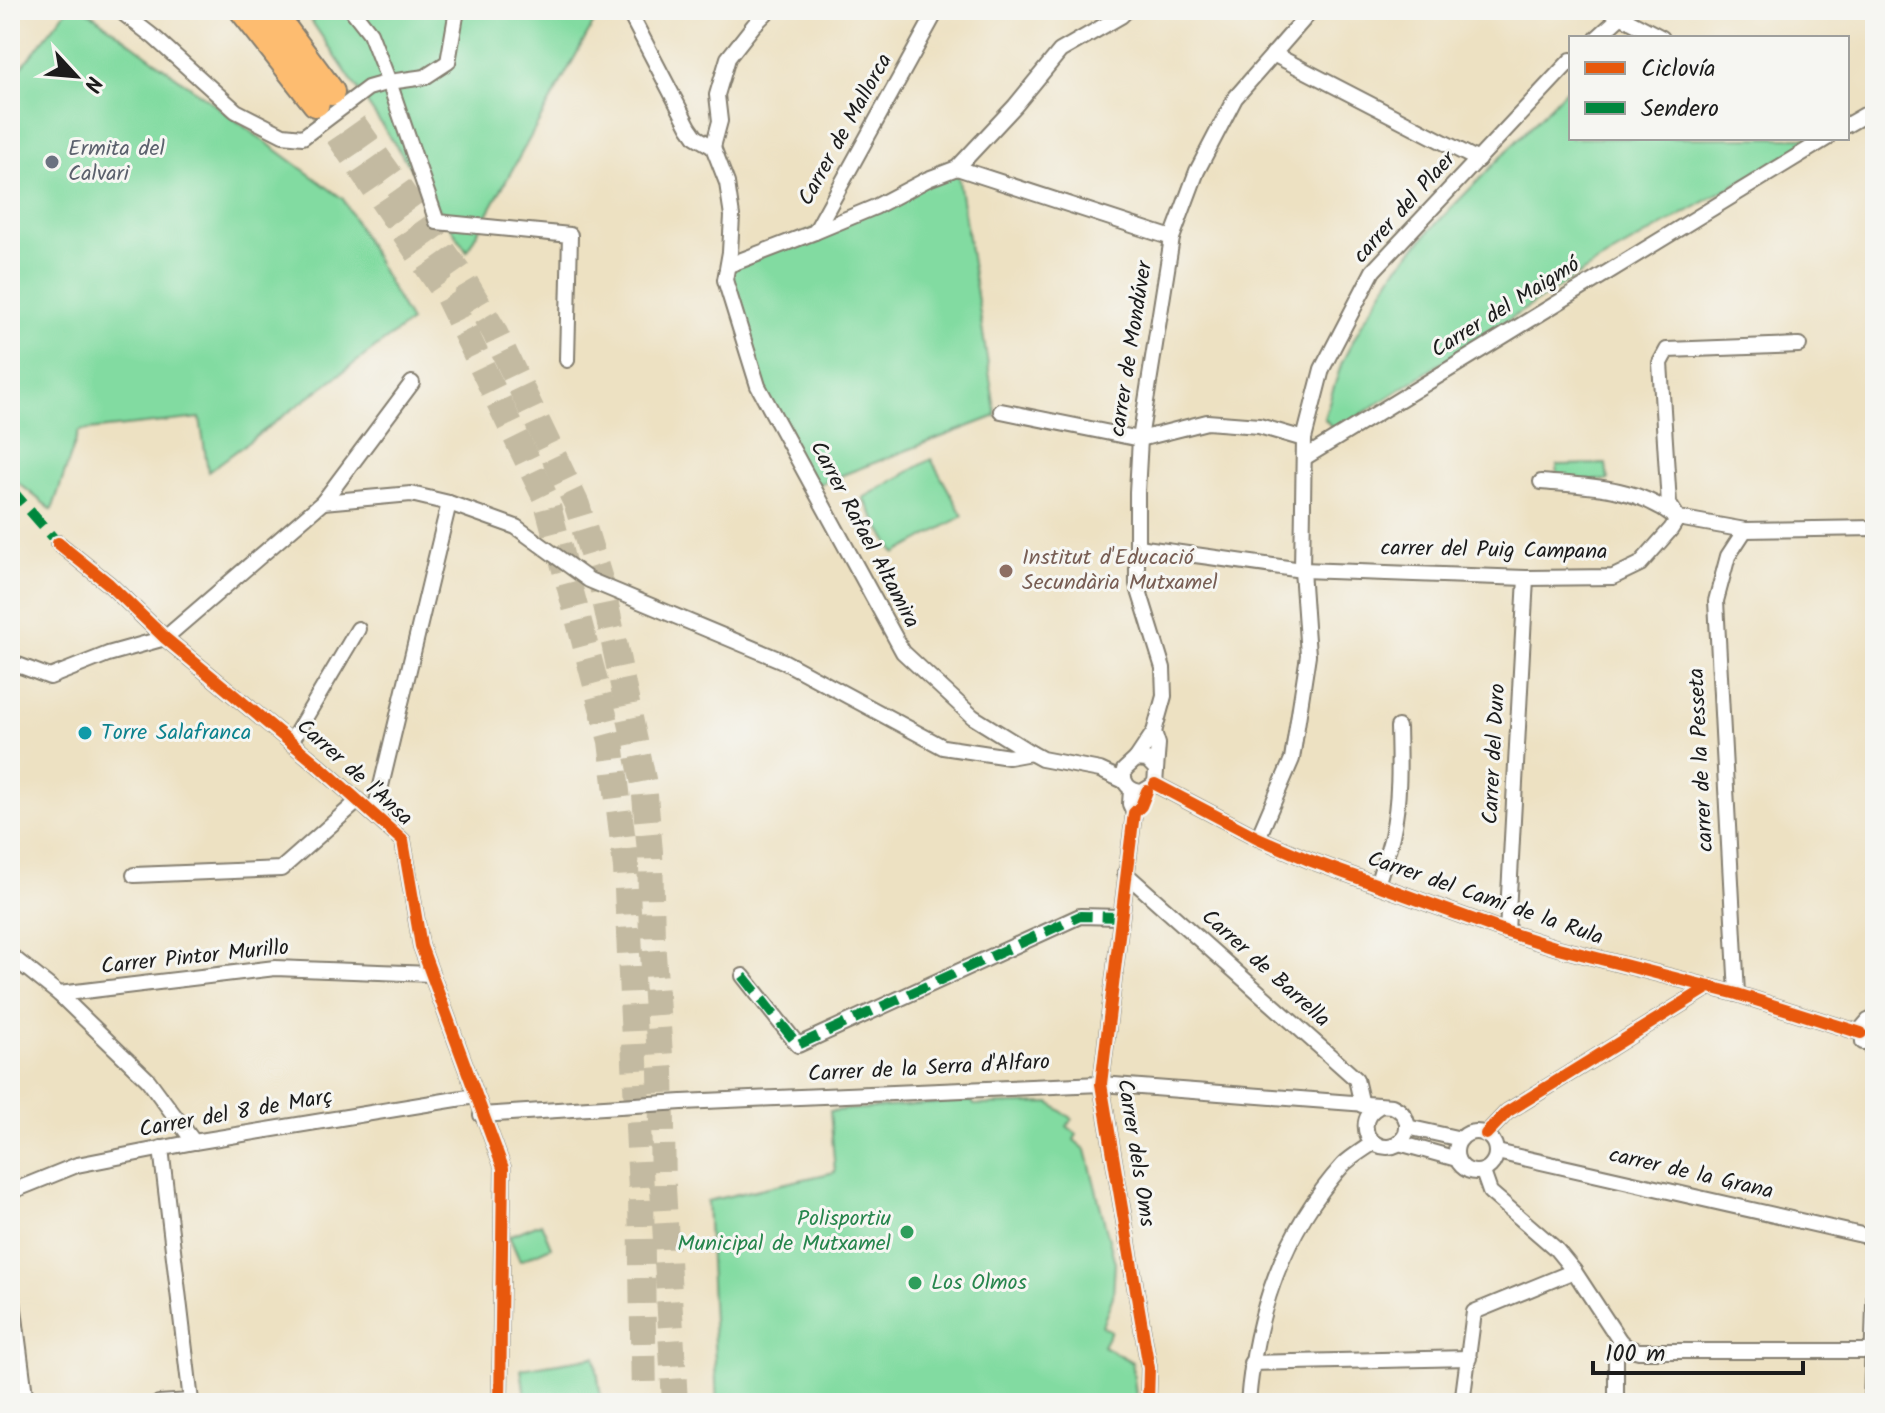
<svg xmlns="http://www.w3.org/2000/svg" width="1885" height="1413" font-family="Kalam,sans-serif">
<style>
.green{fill:#82dba1;stroke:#4f7c5e;stroke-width:2}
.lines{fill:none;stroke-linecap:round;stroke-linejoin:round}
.highway-tunnel{stroke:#c3baa1;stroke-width:26;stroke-dasharray:26 13;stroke-linecap:butt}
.street-casing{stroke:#847e6f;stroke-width:18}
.highway-casing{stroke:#847e6f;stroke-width:30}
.street{stroke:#fff;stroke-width:14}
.highway{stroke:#fdbc70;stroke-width:26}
.quiet{stroke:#00873e;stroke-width:10;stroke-dasharray:20 10;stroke-linecap:butt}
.cycleway-casing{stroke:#f6f6f2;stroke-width:17}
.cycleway{stroke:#e8590c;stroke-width:12}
.worship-dot{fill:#6b7280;stroke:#f6f6f2;stroke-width:3}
.education-dot{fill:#8d6e63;stroke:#f6f6f2;stroke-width:3}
.culture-dot{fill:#0f9aa8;stroke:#f6f6f2;stroke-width:3}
.leisure-dot{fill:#2e9e5b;stroke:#f6f6f2;stroke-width:3}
.labels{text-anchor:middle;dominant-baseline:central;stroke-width:6;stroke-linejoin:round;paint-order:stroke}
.street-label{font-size:22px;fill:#1c1c1c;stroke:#f6f6f2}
.worship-label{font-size:22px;fill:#5b616d;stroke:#f6f6f2;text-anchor:start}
.education-label{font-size:22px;fill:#785e54;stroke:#f6f6f2;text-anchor:start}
.culture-label{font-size:22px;fill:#0d838f;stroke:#f6f6f2;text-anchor:start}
.leisure-label{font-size:22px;fill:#27864d;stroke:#f6f6f2;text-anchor:end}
</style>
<rect width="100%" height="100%" fill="#f6f6f2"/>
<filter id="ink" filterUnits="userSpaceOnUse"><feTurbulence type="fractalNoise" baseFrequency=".0125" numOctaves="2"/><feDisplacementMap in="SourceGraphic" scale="16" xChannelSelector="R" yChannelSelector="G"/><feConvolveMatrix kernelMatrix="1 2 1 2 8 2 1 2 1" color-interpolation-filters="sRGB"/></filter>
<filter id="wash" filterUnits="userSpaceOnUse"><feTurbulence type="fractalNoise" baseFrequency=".006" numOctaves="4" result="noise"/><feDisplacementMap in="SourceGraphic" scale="32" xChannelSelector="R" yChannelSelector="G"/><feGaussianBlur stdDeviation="1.8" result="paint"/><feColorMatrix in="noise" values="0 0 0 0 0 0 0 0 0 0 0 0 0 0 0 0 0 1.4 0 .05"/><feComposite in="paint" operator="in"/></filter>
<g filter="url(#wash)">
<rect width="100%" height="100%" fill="#ede1c2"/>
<!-- green -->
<g class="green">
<polygon points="67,10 86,10 343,199 410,322 208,472 200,418 79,431 52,510 10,476 10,82"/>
<polygon points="304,10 601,10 467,251"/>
<polygon points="1571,85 1571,138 1811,138 1811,141 1597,263 1335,431 1324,418 1342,362 1362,324 1395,270 1431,229"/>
<polygon points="957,168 996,416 814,486 758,386 725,280 729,265"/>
<polygon points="931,459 963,516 895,554 863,498"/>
<polygon points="1606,464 1608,480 1558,481 1557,465"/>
<polygon points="972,1101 974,1105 1050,1103 1072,1119 1067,1126 1077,1134 1074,1140 1086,1150 1115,1263 1113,1296 1102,1326 1111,1331 1103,1346 1132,1362 1137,1403 717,1403 707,1201 835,1172 830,1111"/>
<polygon points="541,1223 551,1247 520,1261 509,1236"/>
<polygon points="595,1357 601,1397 564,1403 526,1403 521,1369"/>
</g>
</g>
<g filter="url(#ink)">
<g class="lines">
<!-- highway-tunnel -->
<g class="highway-tunnel">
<polyline points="331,92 462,277 494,331 577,505 602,586 644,784 650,852 652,939 661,1070 663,1187 675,1403"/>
<polyline points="316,103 448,297 546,499 611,741 626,868 641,1191 644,1403"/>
</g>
<defs>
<g id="street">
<polyline points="119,10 155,38 236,111 283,135 303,137 368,88 389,82 437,222 570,235 567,360"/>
<polyline points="352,10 370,33 389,82 425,77 448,62 457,10"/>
<polyline points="628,10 689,127 696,137 713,147 727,183 732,216 730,252 725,280 758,386 903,652 973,717 1031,753 1042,759 1100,770 1124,781"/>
<polyline points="1609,10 1662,38"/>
<polyline points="1597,38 1628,10"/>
<polyline points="1273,54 1478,160"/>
<polyline points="1847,125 1875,109"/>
<polyline points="713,147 720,121 717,95 728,58 754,25 769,10"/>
<polyline points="957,168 1172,238"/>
<polyline points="815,232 875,207 928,179 957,168 1015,106 1060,51 1121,16 1127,10"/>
<polyline points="729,265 815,232 937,10"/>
<polyline points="1001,411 1140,439 1207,422 1259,426 1304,439"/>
<polyline points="1304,458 1827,138"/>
<path d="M1541,482C1588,486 1635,486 1674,516"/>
<polyline points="323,502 411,494 449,503 516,527 589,580 783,661 943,747 1009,757 1031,753"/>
<polyline points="1678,518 1669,504 1660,363 1667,350 1799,345"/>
<polyline points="58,543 109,584 165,638 318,765 403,841 421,946 503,1168 500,1403"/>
<polyline points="1138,547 1302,570 1526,578 1613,577 1640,564 1671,529 1678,518 1745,530 1875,528"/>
<polyline points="10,662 50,677 108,654 165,638 323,502 412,383"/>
<path d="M1154,732L1158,744L1155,784L1142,792C1129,791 1122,783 1124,770L1136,759L1147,760L1155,768"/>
<polyline points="291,742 358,629"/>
<polyline points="1136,759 1154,732 1164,696 1163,668 1137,584 1137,492 1140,439 1172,238 1197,171 1235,98 1312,10"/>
<polyline points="1155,784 1258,838 1309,860 1507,932 1558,948 1737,994 1861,1033"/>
<polyline points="1131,790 1130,804 1134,813 1101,1084 1149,1368 1148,1403"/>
<polyline points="374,815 449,503"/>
<polyline points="1258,838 1292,759 1308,655 1302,570 1304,439 1322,369 1373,271 1571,60"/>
<polyline points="1125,873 1356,1079 1362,1105"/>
<polyline points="134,875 281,869 358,801"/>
<path d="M1377,885C1382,868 1388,852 1392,836C1400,800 1399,763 1398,727"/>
<polyline points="1507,932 1526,578"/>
<polyline points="10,955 59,994 148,1080 194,1142"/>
<polyline points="743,976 798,1045 1080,916 1120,917"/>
<polyline points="59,994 275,968 431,974"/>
<polyline points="1737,994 1716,601 1728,556 1745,530"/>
<polyline points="1863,1042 1862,1028 1868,1021 1875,1018"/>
<polyline points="1873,1049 1875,1166"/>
<path d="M481,1115L682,1102L1101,1084L1392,1106C1427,1122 1394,1167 1368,1137C1363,1124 1366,1114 1378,1107"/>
<polyline points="1407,1127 1461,1139"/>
<circle cx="1476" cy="1152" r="20"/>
<polyline points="1486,1134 1507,1112 1709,987"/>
<polyline points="1399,1143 1457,1159"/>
<polyline points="1497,1152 1875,1238"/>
<polyline points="1483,1172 1490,1192 1556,1249 1574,1271 1620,1341 1628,1348 1639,1351 1875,1351"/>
<polyline points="10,1192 77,1165 194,1142 475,1096"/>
<polyline points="10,1278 26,1403"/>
<polyline points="1251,1363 1469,1358"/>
<polyline points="159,1403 191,1401 161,1148"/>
<path d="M1248,1403C1255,1316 1283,1231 1343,1165C1351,1157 1363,1150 1373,1143"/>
<polyline points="1462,1403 1474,1312 1574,1271"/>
<polyline points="1616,1403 1616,1356 1620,1341"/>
<polyline points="1871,1403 1875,1273"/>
</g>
<g id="highway">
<polyline points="243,10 316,103"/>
<polyline points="270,10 331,92"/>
</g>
</defs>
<!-- street casing -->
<use href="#street" class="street-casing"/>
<!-- highway casing -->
<use href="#highway" class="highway-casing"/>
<!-- street -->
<use href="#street" class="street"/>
<!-- highway -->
<use href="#highway" class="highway"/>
<!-- quiet -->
<g class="quiet">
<polyline points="10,488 58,543"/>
<polyline points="743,976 798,1045 1080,916 1120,917"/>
</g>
<defs>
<g id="cycleway">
<polyline points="58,543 109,584 165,638 318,765 403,841 421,946 503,1168 500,1403"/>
<polyline points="1155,784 1258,838 1309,860 1507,932 1558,948 1737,994 1861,1033"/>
<polyline points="1147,791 1141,806 1134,813 1101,1084 1149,1368 1148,1403"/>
<polyline points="1486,1134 1507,1112 1709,987"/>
</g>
</defs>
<!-- cycleway casing -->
<use href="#cycleway" class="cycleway-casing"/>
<!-- cycleway -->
<use href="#cycleway" class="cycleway"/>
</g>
</g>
<!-- markers -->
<circle class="worship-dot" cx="52" cy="162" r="8"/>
<circle class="education-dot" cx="1006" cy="571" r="8"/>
<circle class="culture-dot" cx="85" cy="733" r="8"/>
<g class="leisure-dot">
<circle cx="907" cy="1232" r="8"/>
<circle cx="915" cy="1283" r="8"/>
</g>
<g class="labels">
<!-- street labels -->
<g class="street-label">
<text transform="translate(846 130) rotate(-61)">Carrer de Mallorca</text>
<text transform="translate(1405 208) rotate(-48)">carrer del Plaer</text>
<text transform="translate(1506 308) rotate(-32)">Carrer del Maigmó</text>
<text transform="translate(1132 349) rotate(-81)">carrer de Mondúver</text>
<text transform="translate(864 535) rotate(62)">Carrer Rafael Altamira</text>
<text transform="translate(1494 551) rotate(1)">carrer del Puig Campana</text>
<text transform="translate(1495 754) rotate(-87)">Carrer del Duro</text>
<text transform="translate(1702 760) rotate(-93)">carrer de la Pesseta</text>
<text transform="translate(354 773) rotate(42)">Carrer de l'Ansa</text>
<text transform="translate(1485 899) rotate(19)">Carrer del Camí de la Rula</text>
<text transform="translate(195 958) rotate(-6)">Carrer Pintor Murillo</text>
<text transform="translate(1265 969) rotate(42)">Carrer de Barrella</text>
<text transform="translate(929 1069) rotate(-3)">Carrer de la Serra d'Alfaro</text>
<text transform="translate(236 1114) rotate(-10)">Carrer del 8 de Març</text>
<text transform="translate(1135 1153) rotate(81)">Carrer dels Oms</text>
<text transform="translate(1691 1174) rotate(13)">carrer de la Grana</text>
</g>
<!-- worship labels -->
<g class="worship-label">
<text x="68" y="149">Ermita del<tspan x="68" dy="25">Calvari</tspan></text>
</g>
<!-- education labels -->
<g class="education-label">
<text x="1022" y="558">Institut d'Educació<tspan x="1022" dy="25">Secundària Mutxamel</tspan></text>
</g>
<!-- culture labels -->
<g class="culture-label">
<text x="101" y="733">Torre Salafranca</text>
</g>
<!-- leisure labels -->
<g class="leisure-label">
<text x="891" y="1219">Polisportiu<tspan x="891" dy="25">Municipal de Mutxamel</tspan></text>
<text x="931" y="1283" text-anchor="start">Los Olmos</text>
</g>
</g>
<!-- margin -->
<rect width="1885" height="1413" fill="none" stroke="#f6f6f2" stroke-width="40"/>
<!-- legend -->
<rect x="1569" y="36" width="280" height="104" fill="#f6f6f2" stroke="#9f9f9c" stroke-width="2"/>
<rect x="1585" y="62" width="40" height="12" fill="#e8590c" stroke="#9f9f9c" stroke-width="2"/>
<text x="1641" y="76" font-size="24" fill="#1c1c1c">Ciclovía</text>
<rect x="1585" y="102" width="40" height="12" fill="#00873e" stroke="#9f9f9c" stroke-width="2"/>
<text x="1641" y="116" font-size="24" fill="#1c1c1c">Sendero</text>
<!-- north arrow -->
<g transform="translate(76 76) rotate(116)" stroke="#f6f6f2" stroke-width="6" paint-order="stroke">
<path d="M0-6L14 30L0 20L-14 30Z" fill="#1c1c1c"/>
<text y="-12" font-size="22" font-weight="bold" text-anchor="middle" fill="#1c1c1c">N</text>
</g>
<!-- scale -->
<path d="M1593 1361v12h210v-12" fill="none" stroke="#1c1c1c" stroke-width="4"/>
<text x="1605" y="1361" font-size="24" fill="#1c1c1c" stroke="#f6f6f2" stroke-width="6" paint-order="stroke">100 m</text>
</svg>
